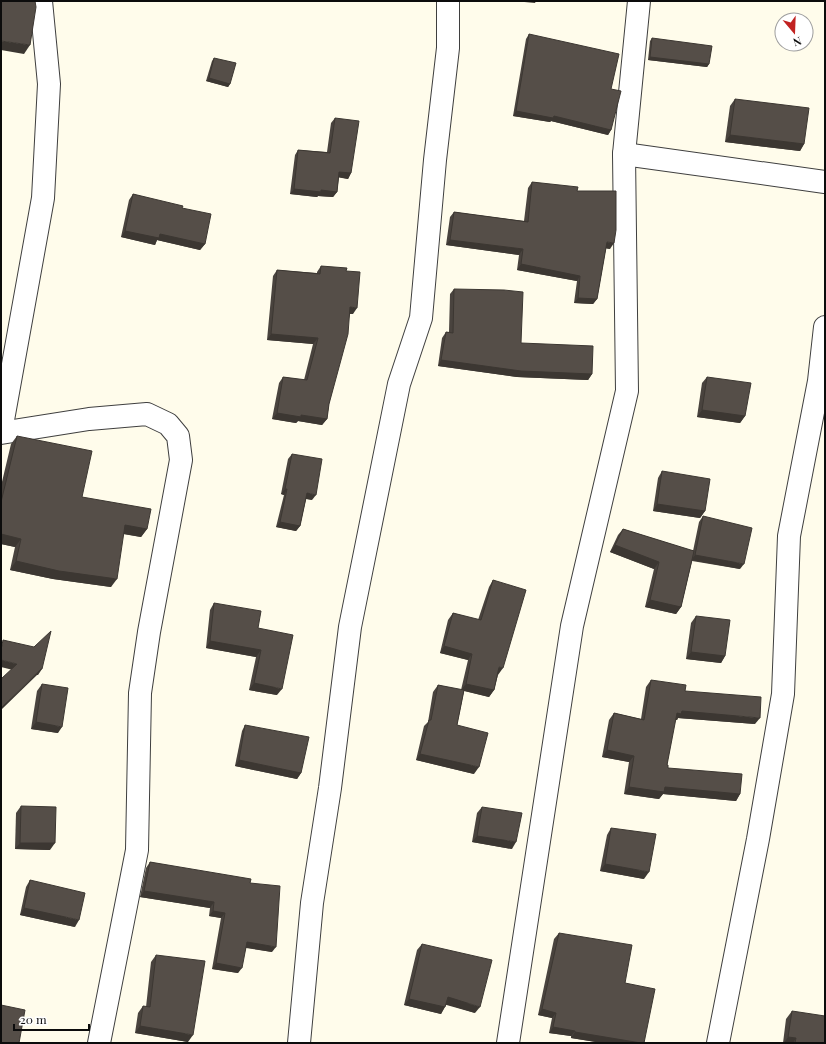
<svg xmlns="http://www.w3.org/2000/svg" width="826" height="1044" font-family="'Playfair Display',serif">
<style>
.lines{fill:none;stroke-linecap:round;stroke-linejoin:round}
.street-casing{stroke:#3f3f3f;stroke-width:24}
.street{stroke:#fff;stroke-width:22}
.wall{fill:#49433e}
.shaded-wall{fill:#3c3732}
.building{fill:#554e48;stroke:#3c3732}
</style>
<rect width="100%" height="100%" fill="#fffceb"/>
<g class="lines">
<defs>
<g id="street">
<polyline points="624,154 825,182"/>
<polyline points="1,431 43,198 49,84 41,1"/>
<polyline points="1,433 89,419 147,414 168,424 178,436 181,460 149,632 140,693 137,850 99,1043"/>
<polyline points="299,1043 312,903 330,788 350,627 399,384 421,318 435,160 448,48 448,1"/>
<polyline points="508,1043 572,626 627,391 624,154 639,1"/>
<polyline points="718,1043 758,839 783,694 789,536 819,381 825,327"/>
</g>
</defs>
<!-- street casing -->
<use href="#street" class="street-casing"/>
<!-- street -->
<use href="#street" class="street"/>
</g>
<!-- wall -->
<g class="wall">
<polygon points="529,34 611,89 611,130 608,135 551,121 550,122 513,116 526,39"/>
<polygon points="652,38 709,64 707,67 648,60 650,41"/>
<polygon points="214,58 230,84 228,87 206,81 212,61"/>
<polygon points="735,99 804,144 800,151 725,142 730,106"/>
<polygon points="335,118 351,173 348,179 339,177 337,192 333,197 318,196 317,197 290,194 295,155 298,150 327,152 331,123"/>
<polygon points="532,182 577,191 610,249 606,248 597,299 593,304 574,303 577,281 517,270 519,255 446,245 450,217 454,212 524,221 528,188"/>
<polygon points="133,194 182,208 205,244 200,250 157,240 155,245 121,237 129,200"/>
<polygon points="321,266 346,271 353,314 350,314 329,404 327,419 322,425 298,421 296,423 272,419 279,383 283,377 304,380 313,344 267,340 273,276 277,270 317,273 317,272"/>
<polygon points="454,289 521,343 592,374 588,380 517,377 438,366 442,338 446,332 449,332 450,294"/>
<polygon points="707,377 745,416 740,423 697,417 702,383"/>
<polygon points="17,436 82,497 147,529 141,537 123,534 111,587 53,579 10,570 15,547 1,544 1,486 11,444"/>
<polygon points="292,454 312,500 306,499 300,526 296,531 276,527 284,495 281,494 288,459"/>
<polygon points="662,471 705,511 700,518 653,511 658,478"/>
<polygon points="703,516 740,569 692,561 681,607 676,614 645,607 654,569 610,552 618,535 623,529 693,551 699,522"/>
<polygon points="493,580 498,675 494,690 489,697 464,691 457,725 474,774 416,760 424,726 428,722 433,692 438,685 461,690 468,660 440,653 448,620 453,613 478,620 489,587"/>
<polygon points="214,603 258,628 277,695 249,690 256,657 206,648 210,610"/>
<polygon points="696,616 725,656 721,663 686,659 691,623"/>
<polygon points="651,680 685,691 755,724 678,718 677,720 675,720 667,765 668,768 740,794 736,801 663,794 659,799 624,794 629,762 602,757 609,720 614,713 641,719 646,687"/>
<polygon points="42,684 58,733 31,729 37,691"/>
<polygon points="245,725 301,773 297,779 235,766 242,731"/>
<polygon points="21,806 50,850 15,849 16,813"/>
<polygon points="482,807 512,849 472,842 477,813"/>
<polygon points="611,828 644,879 600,871 607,835"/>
<polygon points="150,862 250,883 272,952 246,948 238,973 212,969 221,918 209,916 210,908 140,897 146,868"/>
<polygon points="30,880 75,927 20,915 26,887"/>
<polygon points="559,933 625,983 644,1043 602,1043 571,1038 571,1036 549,1033 552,1018 538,1015 554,939"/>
<polygon points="422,944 475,1013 446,1004 441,1014 404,1005 417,950"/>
<polygon points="156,955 188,1042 135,1033 138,1013 143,1006 146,1007 151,962"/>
<polygon points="792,1011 825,1043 783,1043 786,1019"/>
</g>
<!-- shaded-wall -->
<g class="shaded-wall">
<polygon points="514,1 536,1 535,3"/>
<polygon points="1,41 30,45 24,54 1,50"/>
<polygon points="650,57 709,64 707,67 648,60"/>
<polygon points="209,78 230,84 228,87 206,81"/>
<polygon points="516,111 554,116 611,130 608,135 551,121 550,122 513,116"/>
<polygon points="730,135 804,144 800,151 725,142"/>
<polygon points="339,172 351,173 348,179 336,177"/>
<polygon points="294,189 321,190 337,192 333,197 318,196 317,197 290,194"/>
<polygon points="125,231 160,234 205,244 200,250 157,240 155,245 121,237"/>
<polygon points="450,240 523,249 519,255 446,245"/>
<polygon points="607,242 614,243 610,249 603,248"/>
<polygon points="521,264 580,276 577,281 517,270"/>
<polygon points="578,298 597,299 593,304 574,303"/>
<polygon points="350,307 357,308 353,314 346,313"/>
<polygon points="271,334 318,338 313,344 267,340"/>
<polygon points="441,360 592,374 588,380 517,377 438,366"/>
<polygon points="702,410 745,416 740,423 697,417"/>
<polygon points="277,413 301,415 327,419 322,425 298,421 296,423 272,419"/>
<polygon points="285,489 287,489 284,495 281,494"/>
<polygon points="307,493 316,495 312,500 303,498"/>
<polygon points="657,504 705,511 700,518 653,511"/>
<polygon points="280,522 300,526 296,531 276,527"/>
<polygon points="125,525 147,529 141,537 119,533"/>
<polygon points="1,534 21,539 15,547 1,544"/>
<polygon points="615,545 659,562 654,569 610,552"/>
<polygon points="695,555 744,564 740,569 691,560"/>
<polygon points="16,561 117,579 111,587 53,579 10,570"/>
<polygon points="650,600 681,607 676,614 645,607"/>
<polygon points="210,641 261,650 256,657 206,648"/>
<polygon points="444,646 472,654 468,660 440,653"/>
<polygon points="691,652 725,656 721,663 686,659"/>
<polygon points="1,660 17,664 13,670 1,667"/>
<polygon points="499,667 503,668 498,675 495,674"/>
<polygon points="41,669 42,669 38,675 37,675 1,710 1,708"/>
<polygon points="254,683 282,689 277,695 249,690"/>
<polygon points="466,684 494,690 489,697 461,690"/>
<polygon points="682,711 760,718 755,724 678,718 677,720 672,720 677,713"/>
<polygon points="36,722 62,727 58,733 31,729"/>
<polygon points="607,750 634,756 629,762 602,757"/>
<polygon points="420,754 479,767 474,774 416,760"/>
<polygon points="239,760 301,773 297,779 235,766"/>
<polygon points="629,787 665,787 740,794 736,801 663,794 659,799 624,794"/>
<polygon points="477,836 516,842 512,849 472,842"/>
<polygon points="20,843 55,843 50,850 15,849"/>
<polygon points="605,864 649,872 644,879 600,871"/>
<polygon points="144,891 214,902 210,908 140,897"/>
<polygon points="24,908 79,920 75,927 20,915"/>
<polygon points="213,911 225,913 221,918 209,916"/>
<polygon points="247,942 276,947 272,952 243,947"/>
<polygon points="216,963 242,968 238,973 212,969"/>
<polygon points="448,997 480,1007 475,1013 443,1004"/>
<polygon points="409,999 445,1007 441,1014 404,1005"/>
<polygon points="542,1009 556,1013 552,1018 538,1015"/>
<polygon points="140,1026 193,1035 188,1042 135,1033"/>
<polygon points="553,1027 575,1031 571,1036 549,1033"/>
<polygon points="575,1032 641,1043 602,1043 571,1038"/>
<polygon points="788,1037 796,1038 793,1043 784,1043"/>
</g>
<!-- building -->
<g class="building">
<polygon points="1,1 35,1 36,7 30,45 1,41"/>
<polygon points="529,34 619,54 611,89 621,91 611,130 554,116 553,118 516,111"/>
<polygon points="652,38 712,46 709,64 650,57"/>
<polygon points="214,58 236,63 230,84 209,78"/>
<polygon points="735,99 809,108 804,144 730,135"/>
<polygon points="335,118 359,121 351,173 339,172 337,192 321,190 321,192 294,189 298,150 330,153"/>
<polygon points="532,182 578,187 577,191 616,191 616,230 614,243 607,242 597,299 578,298 580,276 521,264 523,249 450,240 454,212 528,222"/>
<polygon points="133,194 183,206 182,208 211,214 205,244 160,234 159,238 125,231"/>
<polygon points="321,266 347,268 346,271 360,272 357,308 350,307 348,334 329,404 327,419 301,415 301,417 277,413 283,377 307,380 318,338 271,334 277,270 320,274"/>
<polygon points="454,289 504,290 523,292 521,343 593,346 592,374 521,371 441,360 446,332 453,333"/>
<polygon points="707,377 751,383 745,416 702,410"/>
<polygon points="17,436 92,451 82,497 151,509 147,529 125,525 117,579 59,571 16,561 21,539 1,534 1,502"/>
<polygon points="292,454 322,459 316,495 307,493 300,526 280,522 287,489 285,489"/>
<polygon points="662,471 710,479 705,511 657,504"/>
<polygon points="703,516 752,528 744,564 695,555"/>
<polygon points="623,529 694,551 681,607 650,600 659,562 615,545"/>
<polygon points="493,580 526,590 503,668 499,667 494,690 466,684 472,654 444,646 453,613 481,620"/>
<polygon points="214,603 261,611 258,628 293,635 282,689 254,683 261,650 210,641"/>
<polygon points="696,616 730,620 725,656 691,652"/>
<polygon points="51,631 42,669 41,669 1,708 1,679 17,664 1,660 1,650 3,640 34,647"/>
<polygon points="651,680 686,685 685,691 761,697 760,718 682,711 681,714 677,713 667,765 668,765 668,768 742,774 740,794 665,787 664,792 629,787 634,756 607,750 614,713 644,720"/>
<polygon points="42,684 68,688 62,727 36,722"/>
<polygon points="438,685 464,690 457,725 488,733 479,767 420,754 429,720 431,720"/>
<polygon points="245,725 309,737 301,773 239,760"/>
<polygon points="21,806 56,807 55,843 20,843"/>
<polygon points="482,807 522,813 516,842 477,836"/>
<polygon points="611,828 656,834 649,872 605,864"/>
<polygon points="150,862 251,879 250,883 280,886 276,947 247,942 242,968 216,963 225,913 213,911 214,902 144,891"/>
<polygon points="30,880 85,893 79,920 24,908"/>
<polygon points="559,933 632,945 625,983 655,989 644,1043 641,1043 575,1032 575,1031 553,1027 556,1013 542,1009"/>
<polygon points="422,944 492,960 480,1007 448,997 445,1007 409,999"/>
<polygon points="156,955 205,961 193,1035 140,1026 143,1006 150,1007"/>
<polygon points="1,1005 25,1010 19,1043 1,1043"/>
<polygon points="792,1011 825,1016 825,1043 795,1043 796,1038 788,1037"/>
</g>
<!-- border -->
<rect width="826" height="1044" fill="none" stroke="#0c0c0c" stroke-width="4"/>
<!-- north arrow -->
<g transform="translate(794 32) rotate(161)"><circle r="19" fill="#ffffff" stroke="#9e9e9e"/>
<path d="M0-3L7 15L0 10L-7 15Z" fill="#c12220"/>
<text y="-6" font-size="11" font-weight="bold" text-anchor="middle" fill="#0c0c0c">N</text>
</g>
<!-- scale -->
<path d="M14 1024v6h75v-6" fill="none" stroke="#0c0c0c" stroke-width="2"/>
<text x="20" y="1024" font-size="12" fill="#0c0c0c" stroke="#ffffff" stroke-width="3" paint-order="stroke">20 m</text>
</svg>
